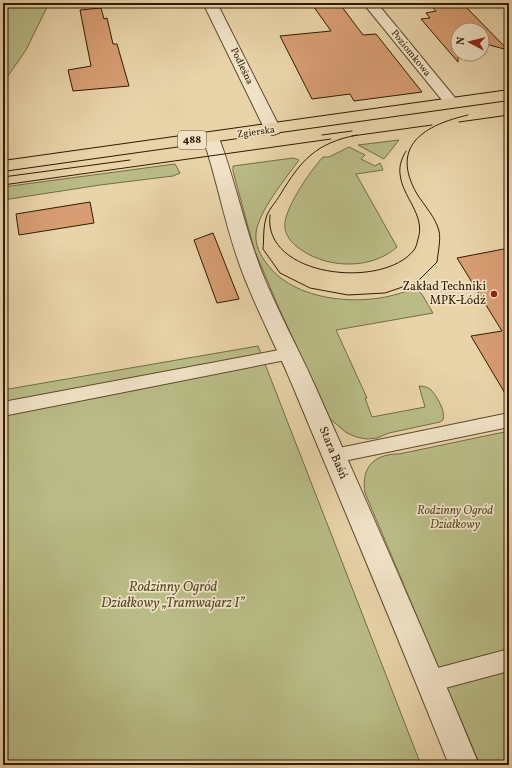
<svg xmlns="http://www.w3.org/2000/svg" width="512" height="768" font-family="Vollkorn,serif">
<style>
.green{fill:#b9bc86;stroke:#746c44}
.building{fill:#d89d73;stroke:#2f1b01}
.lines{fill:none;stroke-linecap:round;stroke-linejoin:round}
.lane-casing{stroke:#5e492b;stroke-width:2}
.street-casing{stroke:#5e492b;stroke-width:2}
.primary-casing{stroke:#2f1b01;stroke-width:2}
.lane{fill:#f1e2c7;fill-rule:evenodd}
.street{fill:#f1e2c7;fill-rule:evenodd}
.primary{fill:#e9d3a9;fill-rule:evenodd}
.tram{stroke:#2f1b01;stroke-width:1}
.poi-dot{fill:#8f2418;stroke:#f1e2c7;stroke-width:1.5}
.labels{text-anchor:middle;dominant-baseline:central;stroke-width:3.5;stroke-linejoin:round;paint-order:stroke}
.far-street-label{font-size:10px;fill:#2f1b01;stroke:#f1e2c7}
.shield{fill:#f1e2c7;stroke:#69573c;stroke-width:1}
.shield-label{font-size:11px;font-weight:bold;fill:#2f1b01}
.poi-label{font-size:12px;fill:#2f1b01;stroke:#f1e2c7;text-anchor:end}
.street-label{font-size:12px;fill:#2f1b01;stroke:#f1e2c7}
.park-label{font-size:12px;font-style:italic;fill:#584b29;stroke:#f1e2c7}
.near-park-label{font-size:14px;font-style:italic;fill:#584b29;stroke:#f1e2c7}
</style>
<rect width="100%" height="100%" fill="#e9d3a9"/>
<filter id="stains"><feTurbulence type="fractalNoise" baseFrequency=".005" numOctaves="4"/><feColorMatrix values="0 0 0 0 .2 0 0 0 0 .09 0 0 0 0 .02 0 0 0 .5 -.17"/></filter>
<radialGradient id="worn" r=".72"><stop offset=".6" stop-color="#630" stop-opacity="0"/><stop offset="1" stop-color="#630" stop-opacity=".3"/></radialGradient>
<!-- green -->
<g class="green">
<polygon points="3,3 49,3 26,50 3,83"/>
<polygon points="399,140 384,159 358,145"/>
<path d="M349,147L365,155L361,159L375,166L380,163L383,170L356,174L397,247C373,269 330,269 303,251C295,246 286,238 285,228C282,211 311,170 323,157H329Z"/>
<path d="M293,158L299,160C286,178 258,212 256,233C255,245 260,255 267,264C297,305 374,308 416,287L423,296L433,313L336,330L367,398H365L372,417L425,407L419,386C423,386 428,387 431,390C437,396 446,412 443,420L440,422L389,433L377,438L367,439L356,437L347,433L330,419L278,306L254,249L233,171V166Z"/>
<polygon points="175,164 180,173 173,176 100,185 3,200 3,187"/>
<polygon points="258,346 421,765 3,765 3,390"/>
<path d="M509,431V765H480L365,493C361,468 373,454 399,454Z"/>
</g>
<!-- building -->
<g class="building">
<polygon points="311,3 339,3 363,35 376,34 422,92 354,101 350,94 312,99 280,36 331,31"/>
<polygon points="453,3 462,3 508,50 482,43 482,30 458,30 458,62 421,19 430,18 426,13 436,11 431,6"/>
<polygon points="101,8 104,19 107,18 113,44 117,44 129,86 73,91 68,70 91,66 80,10"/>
<polygon points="90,202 94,223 19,235 16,214"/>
<polygon points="213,233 239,299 217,303 194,240"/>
<polygon points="509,248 509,400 471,336 502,331 457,258"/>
</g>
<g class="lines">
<defs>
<g id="lane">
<polygon points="290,348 296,350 298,354 296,358 3,416 3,402"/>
<polygon points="509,413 509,427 334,463 328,461 325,456 328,451 334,449"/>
<polygon points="509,649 509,671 430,692 422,689 419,681 422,673 430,670"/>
</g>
<g id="street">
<polygon points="203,3 217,3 281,130 279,133 273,135 267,133 265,130"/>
<polygon points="363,3 377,3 456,99 459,102 456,105 451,107 446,105"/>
<path d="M211,133L217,135L219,138C236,183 245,230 263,275C278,312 298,348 315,386C371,512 427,638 479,765H449C399,639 346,514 294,389C278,350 258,313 243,274C226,230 218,183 203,138L205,135Z"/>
</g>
<polygon id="primary" points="509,90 509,100 3,171 3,161"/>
</defs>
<!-- lane casing -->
<use href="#lane" class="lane-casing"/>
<!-- street casing -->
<use href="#street" class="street-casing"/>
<!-- primary casing -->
<use href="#primary" class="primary-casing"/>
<!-- lane -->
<use href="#lane" class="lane"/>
<!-- street -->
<use href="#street" class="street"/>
<!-- primary -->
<use href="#primary" class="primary"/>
<!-- tram -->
<g class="tram">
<polyline points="459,122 509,115"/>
<polyline points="322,135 352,131"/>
<path d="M357,135C316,143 301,160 280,195C276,202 268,210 266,218C263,228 264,240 263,249L280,273L310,288L348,295L385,293L417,282L437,262C438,252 441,240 439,231C436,218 424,205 417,194C389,145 425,125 468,115"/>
<polyline points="352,136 432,125"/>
<polyline points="3,177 130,160"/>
<polyline points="3,185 331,139"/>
<path d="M270,215C262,277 383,290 414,250C416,248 417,243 418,239C426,215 402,197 400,174C399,165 402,158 406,151"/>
</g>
</g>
<!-- markers -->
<circle class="poi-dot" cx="494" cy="294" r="4"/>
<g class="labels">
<!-- far-street labels -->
<g class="far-street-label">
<text transform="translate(411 53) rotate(51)">Poziomkowa</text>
<text transform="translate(242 66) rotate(64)">Podleśna</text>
<text transform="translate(256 132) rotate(-8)">Zgierska</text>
</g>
<!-- shield labels -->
<rect class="shield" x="178" y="131" width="28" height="18" rx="3"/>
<g class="shield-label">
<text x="192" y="140">488</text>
</g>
<!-- poi labels -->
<g class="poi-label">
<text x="486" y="287">Zakład Techniki<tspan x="486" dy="14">MPK-Łódź</tspan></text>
</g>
<!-- street labels -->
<g class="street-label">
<text transform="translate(333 453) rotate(67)">Stara Baśń</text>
</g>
<!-- park labels -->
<g class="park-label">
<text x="455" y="511">Rodzinny Ogród<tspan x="455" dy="14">Działkowy</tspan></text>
</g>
<!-- near-park labels -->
<g class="near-park-label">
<text x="173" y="587">Rodzinny Ogród<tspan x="173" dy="16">Działkowy „Tramwajarz I”</tspan></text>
</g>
</g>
<!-- margin -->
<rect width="512" height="768" fill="none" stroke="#e9d3a9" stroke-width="16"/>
<rect x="4" y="4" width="504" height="760" fill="none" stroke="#2f1b01" stroke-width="2"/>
<rect x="8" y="8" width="496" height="752" fill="none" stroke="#2f1b01"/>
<!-- north arrow -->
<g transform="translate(470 42) rotate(277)"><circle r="19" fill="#f1e2c7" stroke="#a39278"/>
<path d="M0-3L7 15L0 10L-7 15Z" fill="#8f2418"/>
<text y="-6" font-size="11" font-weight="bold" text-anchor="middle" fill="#2f1b01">N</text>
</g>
<rect width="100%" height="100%" filter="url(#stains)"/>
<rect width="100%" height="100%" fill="url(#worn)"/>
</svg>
